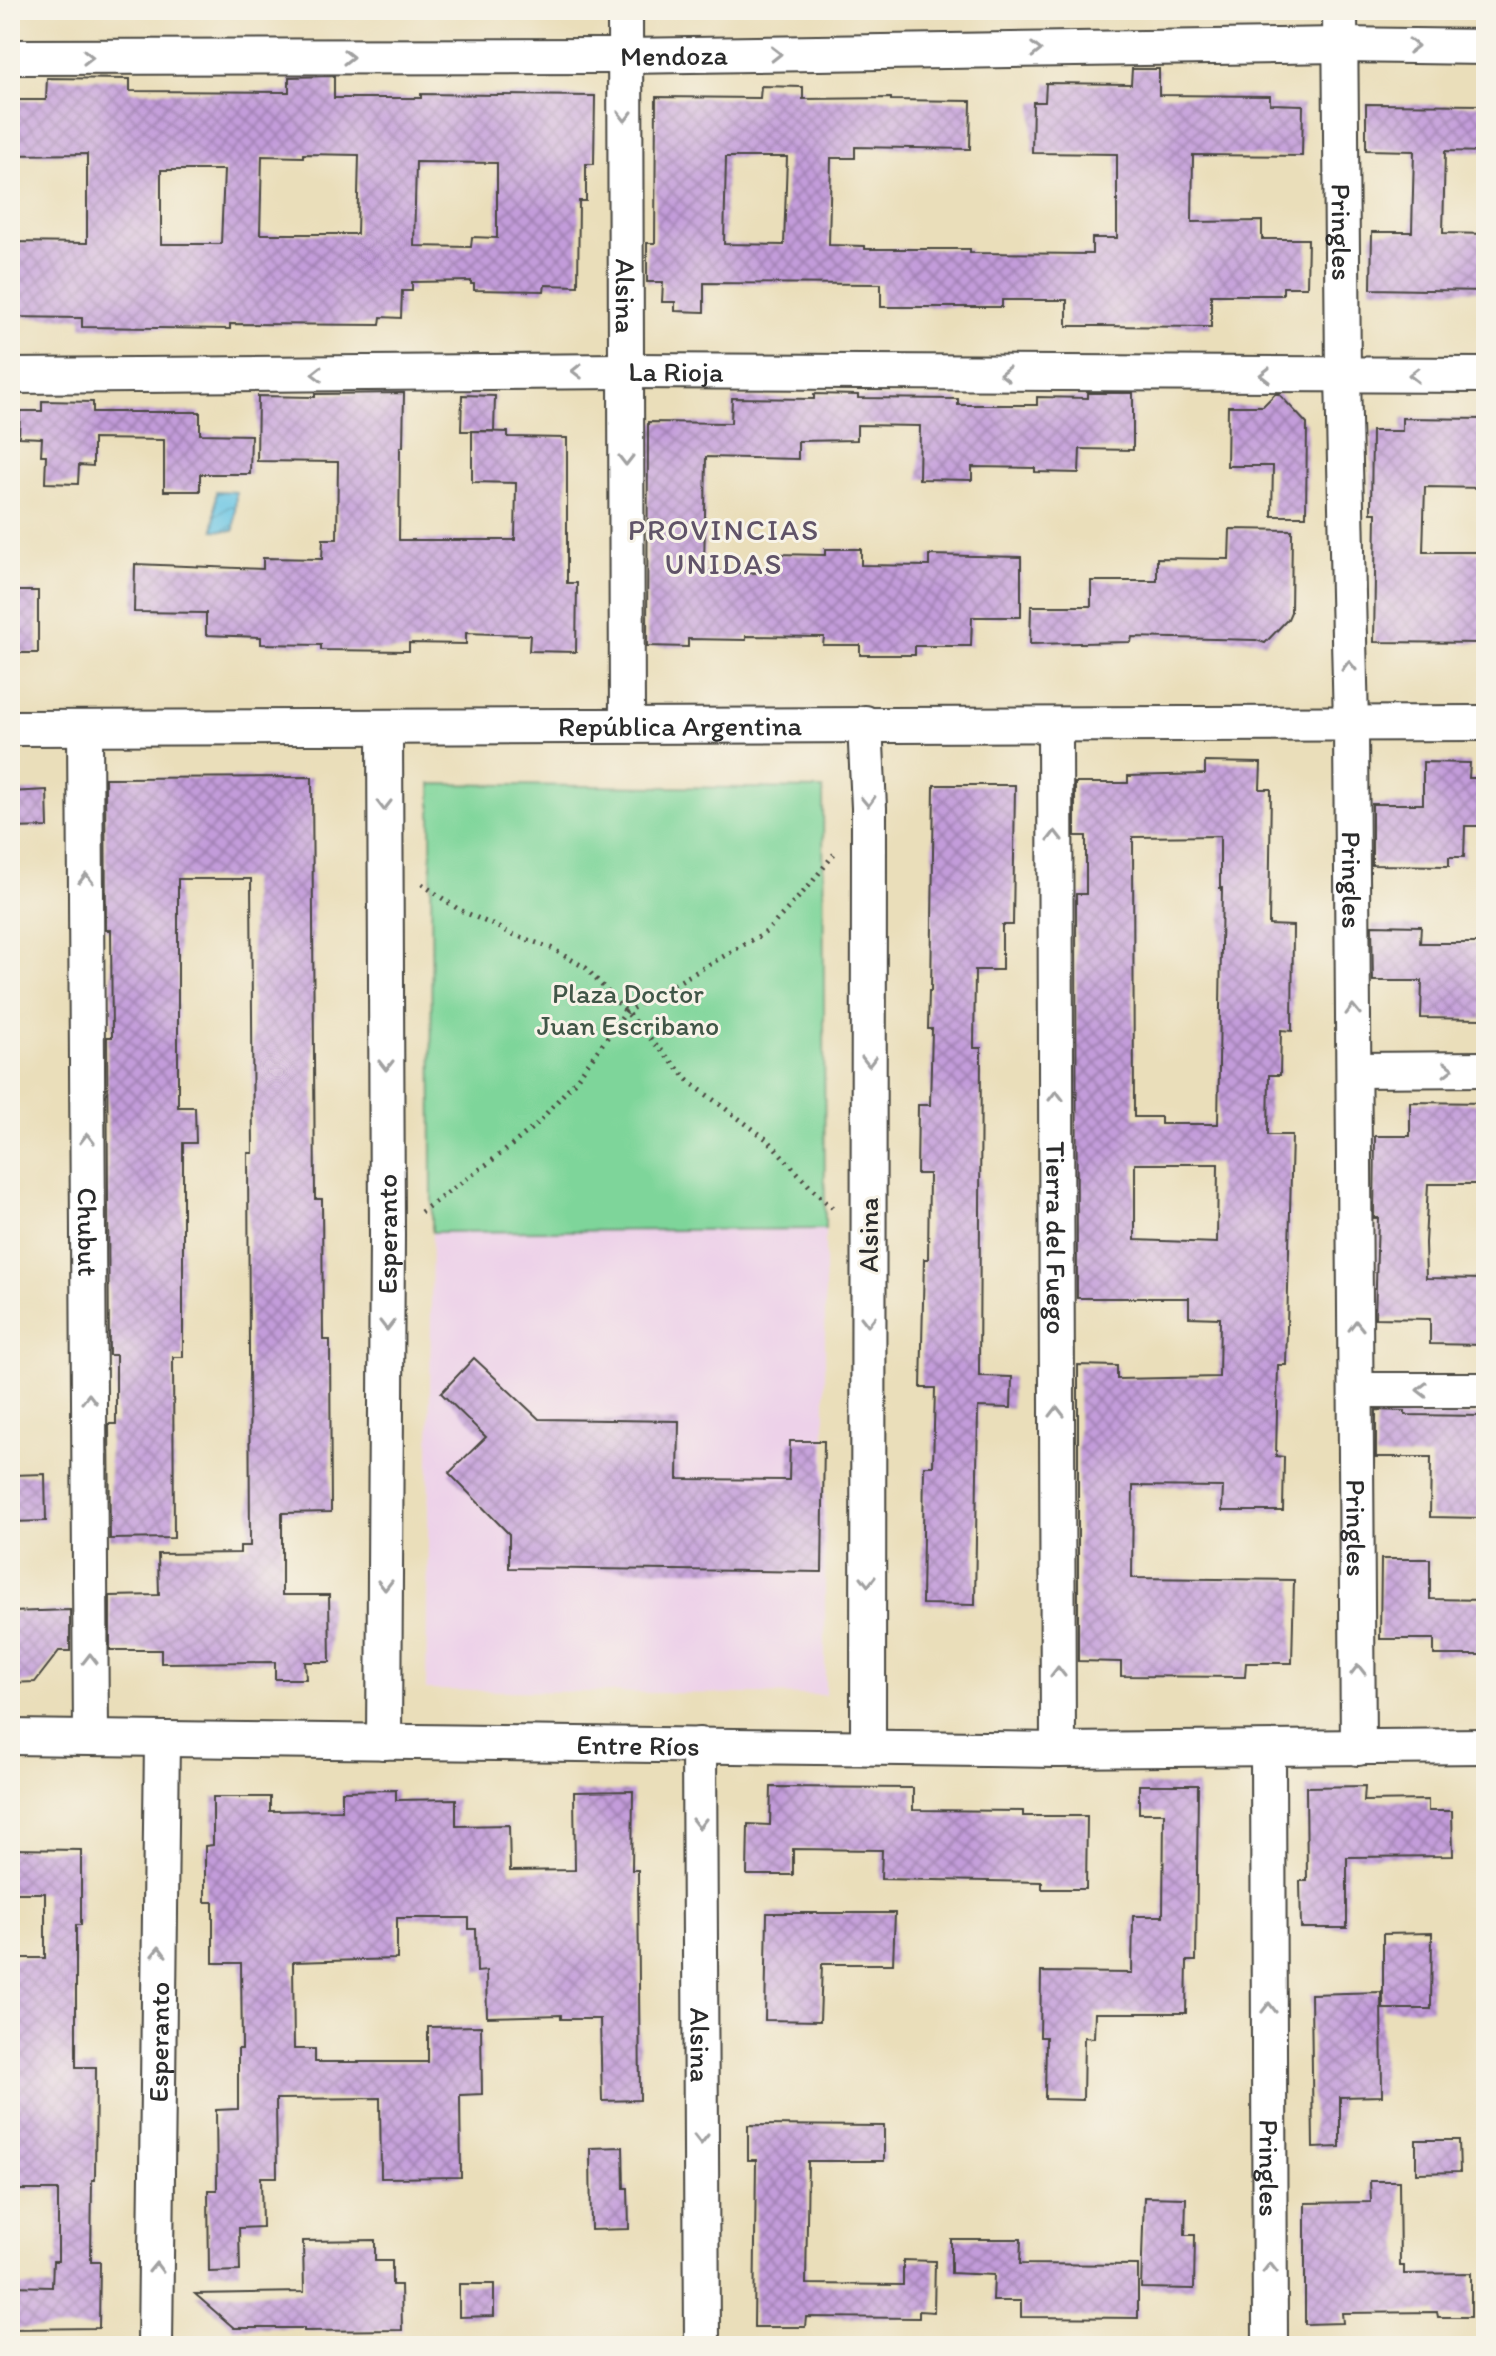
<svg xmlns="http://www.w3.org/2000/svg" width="1496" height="2356" font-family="Itim,sans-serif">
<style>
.built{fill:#edd1e9}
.green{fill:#7ed59a;stroke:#548062;stroke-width:2}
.water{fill:url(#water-waves);stroke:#487888;stroke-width:2}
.building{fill:url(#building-cross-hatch);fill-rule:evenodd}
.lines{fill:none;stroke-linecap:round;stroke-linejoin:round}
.street-casing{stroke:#484640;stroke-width:38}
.path{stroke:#484640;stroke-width:5;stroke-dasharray:2 6;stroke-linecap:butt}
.street{stroke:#fff;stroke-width:34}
.oneway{stroke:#a0a0a0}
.labels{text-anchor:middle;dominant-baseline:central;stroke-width:6;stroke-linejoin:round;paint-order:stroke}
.street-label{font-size:28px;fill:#2b2b2b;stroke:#f7f3e8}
.park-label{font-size:28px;fill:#405647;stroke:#f7f3e8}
.neighbourhood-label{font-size:30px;letter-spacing:2px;fill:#605368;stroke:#f7f3e8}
</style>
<defs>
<pattern id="water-waves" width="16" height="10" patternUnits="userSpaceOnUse" patternTransform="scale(2)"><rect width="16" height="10" fill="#65c4e4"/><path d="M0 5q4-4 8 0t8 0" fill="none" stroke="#539fb9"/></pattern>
<pattern id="building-cross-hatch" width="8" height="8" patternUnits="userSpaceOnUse" patternTransform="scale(2)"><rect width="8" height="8" fill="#c39cda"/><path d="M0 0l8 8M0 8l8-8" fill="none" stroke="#9f7fb1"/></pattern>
</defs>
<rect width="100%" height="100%" fill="#f7f3e8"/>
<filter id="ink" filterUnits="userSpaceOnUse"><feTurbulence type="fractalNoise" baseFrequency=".0125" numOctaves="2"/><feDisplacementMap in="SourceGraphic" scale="16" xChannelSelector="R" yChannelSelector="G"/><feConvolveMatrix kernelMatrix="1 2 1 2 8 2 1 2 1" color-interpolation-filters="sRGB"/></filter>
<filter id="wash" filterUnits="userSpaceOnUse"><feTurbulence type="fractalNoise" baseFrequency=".006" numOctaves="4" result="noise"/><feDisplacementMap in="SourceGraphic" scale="32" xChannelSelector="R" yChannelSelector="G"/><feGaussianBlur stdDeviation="1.8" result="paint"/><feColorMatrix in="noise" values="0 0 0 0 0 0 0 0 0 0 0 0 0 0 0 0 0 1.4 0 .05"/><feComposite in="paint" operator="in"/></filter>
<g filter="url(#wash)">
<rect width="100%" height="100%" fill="#eadeba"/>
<!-- built -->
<polygon class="built" points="825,1229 825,1695 426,1690 432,1232"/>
<!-- green -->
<polygon class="green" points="431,784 823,789 825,1229 432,1232"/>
<!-- water -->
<polygon class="water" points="216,491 236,492 234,531 214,530"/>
<g id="blocks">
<!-- building -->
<g class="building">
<path d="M1132,69H1159V95L1270,96V104L1303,105L1302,156L1193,155L1192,222L1262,221V239H1308L1307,287H1283V295H1211V327L1094,326H1067V300H1002V307H881V284L704,283V312L675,311V302H662L663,282H647V243H655L656,97L760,98L761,86L803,87V99L891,98V100L971,101L970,149L855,147V158H831L829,245L865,246V249H970V253L1092,254V238H1117V154L1032,153L1033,102H1045L1046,83L1131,84ZM726,157H787L784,245L724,244Z"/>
<path d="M334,76V98H421V94L595,96L594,164H586V201H579L578,286L545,285L544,291L474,290V284H471V281L412,282V291H402L401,318L381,317L380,325L230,324V329L82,327V318L10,317V242L87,243V154L10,155V100H46L47,78L130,79V91L289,92V77ZM303,154L359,155L357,234H260L262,156L303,157ZM416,162L497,163V238L472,237L471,247L414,246ZM161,170H224L221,244H161Z"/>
<polygon points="1366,104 1486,105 1486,152 1445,151 1443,233 1486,234 1486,291 1371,289 1372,232 1412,232 1414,151 1366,150"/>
<polygon points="404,393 403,447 400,447 399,540 515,540 516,483 472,482 472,431 508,432 508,437 567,438 567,583 577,583 576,652 529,651 530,635 466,633 466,644 409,643 409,651 321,650 321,645 261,644 261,637 206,635 206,613 134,612 135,564 263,569 263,558 322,559 323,539 337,539 338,462 257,461 258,396 315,397 315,394"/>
<polygon points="1088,393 1133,393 1133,450 1080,449 1079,473 1035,472 1035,468 972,467 972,480 919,479 920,426 857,425 857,440 798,441 798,459 706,457 704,572 776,573 776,554 825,555 825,549 861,549 861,565 929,566 929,555 1021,557 1021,617 972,617 971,646 915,646 915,655 860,655 860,645 823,645 824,637 746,636 746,640 688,639 688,647 647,646 648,422 731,423 732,398 814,399 814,394 858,395 858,398 958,399 958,405 1037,405 1037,397 1088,398"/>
<polygon points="1275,394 1279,394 1307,424 1306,516 1272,516 1273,466 1227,466 1228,406 1263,406"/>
<polygon points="462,395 495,396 494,431 461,431"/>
<polygon points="42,401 93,402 93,412 200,412 200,434 251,435 250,474 200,474 200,491 164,491 164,440 93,439 93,466 79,465 78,484 45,483 46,455 41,455 42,438 19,437 20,411 42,411"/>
<polygon points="1402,418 1486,419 1486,488 1425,487 1423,552 1486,552 1484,643 1374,642 1376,513 1371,513 1372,431 1402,431"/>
<polygon points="1230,529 1292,530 1291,612 1288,619 1265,643 1256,640 1132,637 1131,642 1030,644 1031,606 1091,606 1091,581 1157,581 1157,558 1229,559"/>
<rect x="10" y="591" width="28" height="62"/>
<path d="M1205,762L1261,763L1260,789H1271L1269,925L1293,926L1292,1031L1281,1030L1280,1075H1269L1268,1135H1292L1286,1365H1278L1276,1456L1284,1457L1283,1511H1222L1223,1487L1133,1486L1132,1578L1294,1580L1292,1663H1246L1245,1677L1121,1676V1662L1078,1661V1365L1117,1366V1379L1219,1377L1220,1318L1189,1317V1298H1077L1076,894H1086V836H1075V783H1128V776L1205,774ZM1220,836V888H1222L1218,1124H1161V1117H1134L1133,837ZM1135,1164H1218L1217,1243L1135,1240Z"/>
<polygon points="1423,762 1470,763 1469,778 1486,778 1486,826 1465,826 1464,857 1449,857 1449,866 1372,865 1372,804 1423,804"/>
<polygon points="312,777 315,1199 322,1199 323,1340 330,1340 331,1512 282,1513 282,1595 329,1595 330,1662 305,1662 306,1679 275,1679 275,1662 161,1663 161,1650 110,1650 110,1596 159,1595 158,1554 240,1553 240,1546 250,1546 248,1153 253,1153 251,879 178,879 178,1107 195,1107 196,1143 183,1143 183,1357 173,1357 174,1538 110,1539 109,1424 116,1424 116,1355 109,1355 107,1037 112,1037 111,930 106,930 105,778"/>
<polygon points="934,785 1015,785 1013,925 1002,925 1002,970 975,970 974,1048 981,1048 979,1376 1012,1377 1011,1408 978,1407 975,1605 922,1604 924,1466 933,1466 935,1388 921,1388 924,1259 928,1259 929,1174 917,1174 918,1105 930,1105 932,1029 928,1029 929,991 931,991"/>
<polygon points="47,790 48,827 10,828 10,792"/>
<polygon points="1372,925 1421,926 1420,943 1480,943 1480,962 1486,962 1486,1006 1482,1005 1482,1019 1421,1018 1422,981 1373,981"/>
<polygon points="1410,1102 1486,1103 1486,1152 1482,1152 1481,1184 1428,1184 1425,1243 1426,1278 1486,1279 1485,1345 1430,1344 1430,1319 1375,1318 1378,1218 1374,1218 1375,1136 1410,1136"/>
<polygon points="474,1358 539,1419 679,1421 678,1479 789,1480 790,1441 824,1441 822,1572 509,1568 509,1534 449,1473 486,1437 441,1393"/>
<polygon points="1376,1410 1405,1411 1405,1415 1484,1416 1486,1496 1484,1496 1483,1518 1430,1517 1431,1457 1376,1457"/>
<polygon points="45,1474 46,1521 10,1522 10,1475"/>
<polygon points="1381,1559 1430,1559 1430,1599 1485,1600 1486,1655 1434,1655 1434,1639 1380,1639"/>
<polygon points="70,1610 70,1651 59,1651 35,1682 10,1683 10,1612"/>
<polygon points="1139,1785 1198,1785 1196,1961 1187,1961 1186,2013 1095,2013 1094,2038 1084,2037 1083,2100 1045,2099 1046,2037 1040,2037 1041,1972 1132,1973 1133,1916 1163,1916 1164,1813 1139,1813"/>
<polygon points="1365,1786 1364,1801 1428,1800 1428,1811 1452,1811 1453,1856 1347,1857 1347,1928 1301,1928 1300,1881 1307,1881 1306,1787"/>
<polygon points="771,1787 913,1788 913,1810 1023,1811 1023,1816 1087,1816 1086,1889 1042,1889 1042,1882 881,1879 882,1850 793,1849 793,1875 747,1875 748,1824 770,1825"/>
<polygon points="396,1790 396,1800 456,1799 456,1826 509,1825 510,1871 575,1870 574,1792 633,1791 632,1870 638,1870 640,2100 602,2101 600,2019 561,2019 561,2015 487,2017 486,1971 477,1972 476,1929 469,1929 469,1918 397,1918 397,1959 293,1962 294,2049 315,2049 315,2062 428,2062 428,2027 481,2026 482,2094 460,2095 461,2177 381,2178 380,2098 276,2099 277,2177 261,2177 262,2227 239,2228 240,2271 209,2272 208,2190 217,2190 216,2110 238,2109 238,2049 242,2049 241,1963 213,1963 213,1902 205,1902 205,1846 213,1845 213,1797 270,1797 270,1811 342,1810 342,1791"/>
<polygon points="10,1849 81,1850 81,1925 76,1925 76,2067 96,2067 95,2180 92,2180 91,2262 100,2262 99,2328 10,2329 10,2286 52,2287 53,2261 58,2261 58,2190 10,2190 10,1958 45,1958 45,1893 10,1893"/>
<polygon points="767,1913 895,1913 893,1964 822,1964 820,2021 765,2020"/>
<polygon points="1432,1933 1431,2009 1383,2009 1383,1934"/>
<polygon points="1381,1992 1382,2096 1340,2097 1340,2147 1313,2148 1311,1994"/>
<polygon points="748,2125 884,2126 884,2161 808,2161 806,2284 903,2285 903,2260 935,2261 934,2312 919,2311 919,2318 806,2317 805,2327 754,2327 756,2160 748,2160"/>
<polygon points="1416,2140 1459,2140 1460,2172 1416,2173"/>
<polygon points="623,2147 624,2188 628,2188 629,2229 591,2230 590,2148"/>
<polygon points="1370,2181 1399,2181 1400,2266 1404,2266 1404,2274 1471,2273 1471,2317 1438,2317 1437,2312 1342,2313 1343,2323 1305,2324 1305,2203 1371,2202"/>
<polygon points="1144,2197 1186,2198 1185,2235 1195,2235 1194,2289 1141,2288"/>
<polygon points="951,2239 1021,2239 1020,2264 1138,2265 1138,2318 1021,2317 1021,2301 993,2301 994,2275 951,2273"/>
<polygon points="375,2240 375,2261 392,2261 392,2285 401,2285 402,2330 304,2331 304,2328 234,2328 195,2294 304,2292 303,2241"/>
<polygon points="459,2284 494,2284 494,2316 459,2317"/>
</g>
</g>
</g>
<g filter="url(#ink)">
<use href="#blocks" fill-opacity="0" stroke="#484640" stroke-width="2"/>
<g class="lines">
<defs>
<g id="street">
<path id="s1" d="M625,10L627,725"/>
<path id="s2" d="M1340,10L1343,376L1351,725L1358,1748"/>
<path id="s3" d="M10,57L625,56L1340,45L1486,47"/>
<path id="s4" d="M10,376L625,371L1486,375"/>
<polyline points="865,723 869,808 868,1747"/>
<path id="s5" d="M1055,726L1058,1750"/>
<path id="s6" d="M10,728L1486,723"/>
<path id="s7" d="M85,728L91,1737"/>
<polyline points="1354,1070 1486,1069"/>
<polyline points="1357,1390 1486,1390"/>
<path id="s8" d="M10,1737L1058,1750L1486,1746"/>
<path id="s9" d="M384,1742L387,1235L385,727"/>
<path id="s10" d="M699,1745L702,2346"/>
<path id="s11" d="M1268,1750L1270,2346"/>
<path id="s12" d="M155,2346L162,1739"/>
</g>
</defs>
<!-- street casing -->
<use href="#street" class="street-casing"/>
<!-- path -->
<g class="path">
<polyline points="422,884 458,909 512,934 551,948 586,968 691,1083 769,1141 813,1190 835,1210"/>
<polyline points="421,1212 502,1153 537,1124 575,1081 626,1012 766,932 809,886 834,854"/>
</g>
<!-- street -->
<use href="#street" class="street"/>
</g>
<!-- one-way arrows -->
<defs><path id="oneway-chevron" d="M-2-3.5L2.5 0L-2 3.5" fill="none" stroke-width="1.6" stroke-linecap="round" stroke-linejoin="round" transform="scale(2)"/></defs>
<g class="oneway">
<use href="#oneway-chevron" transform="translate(1413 46) rotate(1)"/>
<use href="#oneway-chevron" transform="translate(1036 50) rotate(-1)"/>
<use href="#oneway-chevron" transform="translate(776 54) rotate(-1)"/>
<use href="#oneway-chevron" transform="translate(88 57)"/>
<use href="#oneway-chevron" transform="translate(348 57)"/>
<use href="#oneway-chevron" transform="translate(625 116) rotate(90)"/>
<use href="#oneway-chevron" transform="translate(577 371) rotate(179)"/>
<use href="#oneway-chevron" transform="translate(317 374) rotate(179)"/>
<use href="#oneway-chevron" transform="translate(1005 374) rotate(-180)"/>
<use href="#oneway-chevron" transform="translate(1265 375) rotate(-180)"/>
<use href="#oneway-chevron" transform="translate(1414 375) rotate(180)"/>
<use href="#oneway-chevron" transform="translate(626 460) rotate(90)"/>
<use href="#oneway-chevron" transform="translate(1349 666) rotate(-91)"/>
<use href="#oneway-chevron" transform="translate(868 801) rotate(88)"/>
<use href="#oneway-chevron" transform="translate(384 805) rotate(90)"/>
<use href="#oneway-chevron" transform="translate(1055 836) rotate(-90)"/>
<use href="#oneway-chevron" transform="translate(86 879) rotate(-90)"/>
<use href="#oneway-chevron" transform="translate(1353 1010) rotate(-91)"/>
<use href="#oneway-chevron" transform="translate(869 1061) rotate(90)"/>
<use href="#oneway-chevron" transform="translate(386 1065) rotate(90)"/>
<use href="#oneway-chevron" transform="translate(1448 1069) rotate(-1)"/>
<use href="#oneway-chevron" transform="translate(1056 1096) rotate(-90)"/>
<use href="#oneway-chevron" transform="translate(87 1139) rotate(-90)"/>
<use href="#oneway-chevron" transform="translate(868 1321) rotate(90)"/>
<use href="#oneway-chevron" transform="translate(387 1325) rotate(90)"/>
<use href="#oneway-chevron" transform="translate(1356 1326) rotate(-91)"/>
<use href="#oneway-chevron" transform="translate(1422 1390) rotate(180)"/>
<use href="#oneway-chevron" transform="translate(89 1399) rotate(-90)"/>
<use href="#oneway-chevron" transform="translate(1057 1412) rotate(-90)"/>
<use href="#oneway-chevron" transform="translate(868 1581) rotate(90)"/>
<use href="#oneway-chevron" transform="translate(385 1585) rotate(90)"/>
<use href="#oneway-chevron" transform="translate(90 1659) rotate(-90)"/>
<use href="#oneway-chevron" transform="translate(1358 1670) rotate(-90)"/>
<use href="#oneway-chevron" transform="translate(1058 1672) rotate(-90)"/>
<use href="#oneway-chevron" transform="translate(699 1823) rotate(90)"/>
<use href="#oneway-chevron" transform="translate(159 1952) rotate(-89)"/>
<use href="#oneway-chevron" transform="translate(1269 2008) rotate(-90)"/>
<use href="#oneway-chevron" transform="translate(701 2139) rotate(90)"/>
<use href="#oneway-chevron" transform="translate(156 2268) rotate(-89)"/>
<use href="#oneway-chevron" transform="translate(1270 2268) rotate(-90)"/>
</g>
</g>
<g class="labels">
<!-- street labels -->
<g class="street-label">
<text stroke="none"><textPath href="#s3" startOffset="664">Mendoza</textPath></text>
<text stroke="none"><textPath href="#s2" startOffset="222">Pringles</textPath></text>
<text stroke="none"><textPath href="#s1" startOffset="286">Alsina</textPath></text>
<text stroke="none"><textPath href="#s4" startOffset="666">La Rioja</textPath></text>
<text stroke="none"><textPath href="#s6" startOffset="670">República Argentina</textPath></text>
<text stroke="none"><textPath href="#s2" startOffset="870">Pringles</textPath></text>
<text stroke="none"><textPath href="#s7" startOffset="504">Chubut</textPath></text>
<text stroke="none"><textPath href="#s9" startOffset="508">Esperanto</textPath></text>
<text transform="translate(868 1235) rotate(-90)">Alsina</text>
<text stroke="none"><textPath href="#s5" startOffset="512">Tierra del Fuego</textPath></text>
<text stroke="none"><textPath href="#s2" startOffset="1518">Pringles</textPath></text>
<text stroke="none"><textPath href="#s8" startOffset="628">Entre Ríos</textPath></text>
<text stroke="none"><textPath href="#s12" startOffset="304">Esperanto</textPath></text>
<text stroke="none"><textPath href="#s10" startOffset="300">Alsina</textPath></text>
<text stroke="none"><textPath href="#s11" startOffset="418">Pringles</textPath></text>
</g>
<!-- park labels -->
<g class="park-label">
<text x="628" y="993">Plaza Doctor<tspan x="628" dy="32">Juan Escribano</tspan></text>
</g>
<!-- neighbourhood labels -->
<g class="neighbourhood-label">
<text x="724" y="529">PROVINCIAS<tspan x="724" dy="34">UNIDAS</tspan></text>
</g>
</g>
<!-- margin -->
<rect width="1496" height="2356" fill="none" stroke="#f7f3e8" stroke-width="40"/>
</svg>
